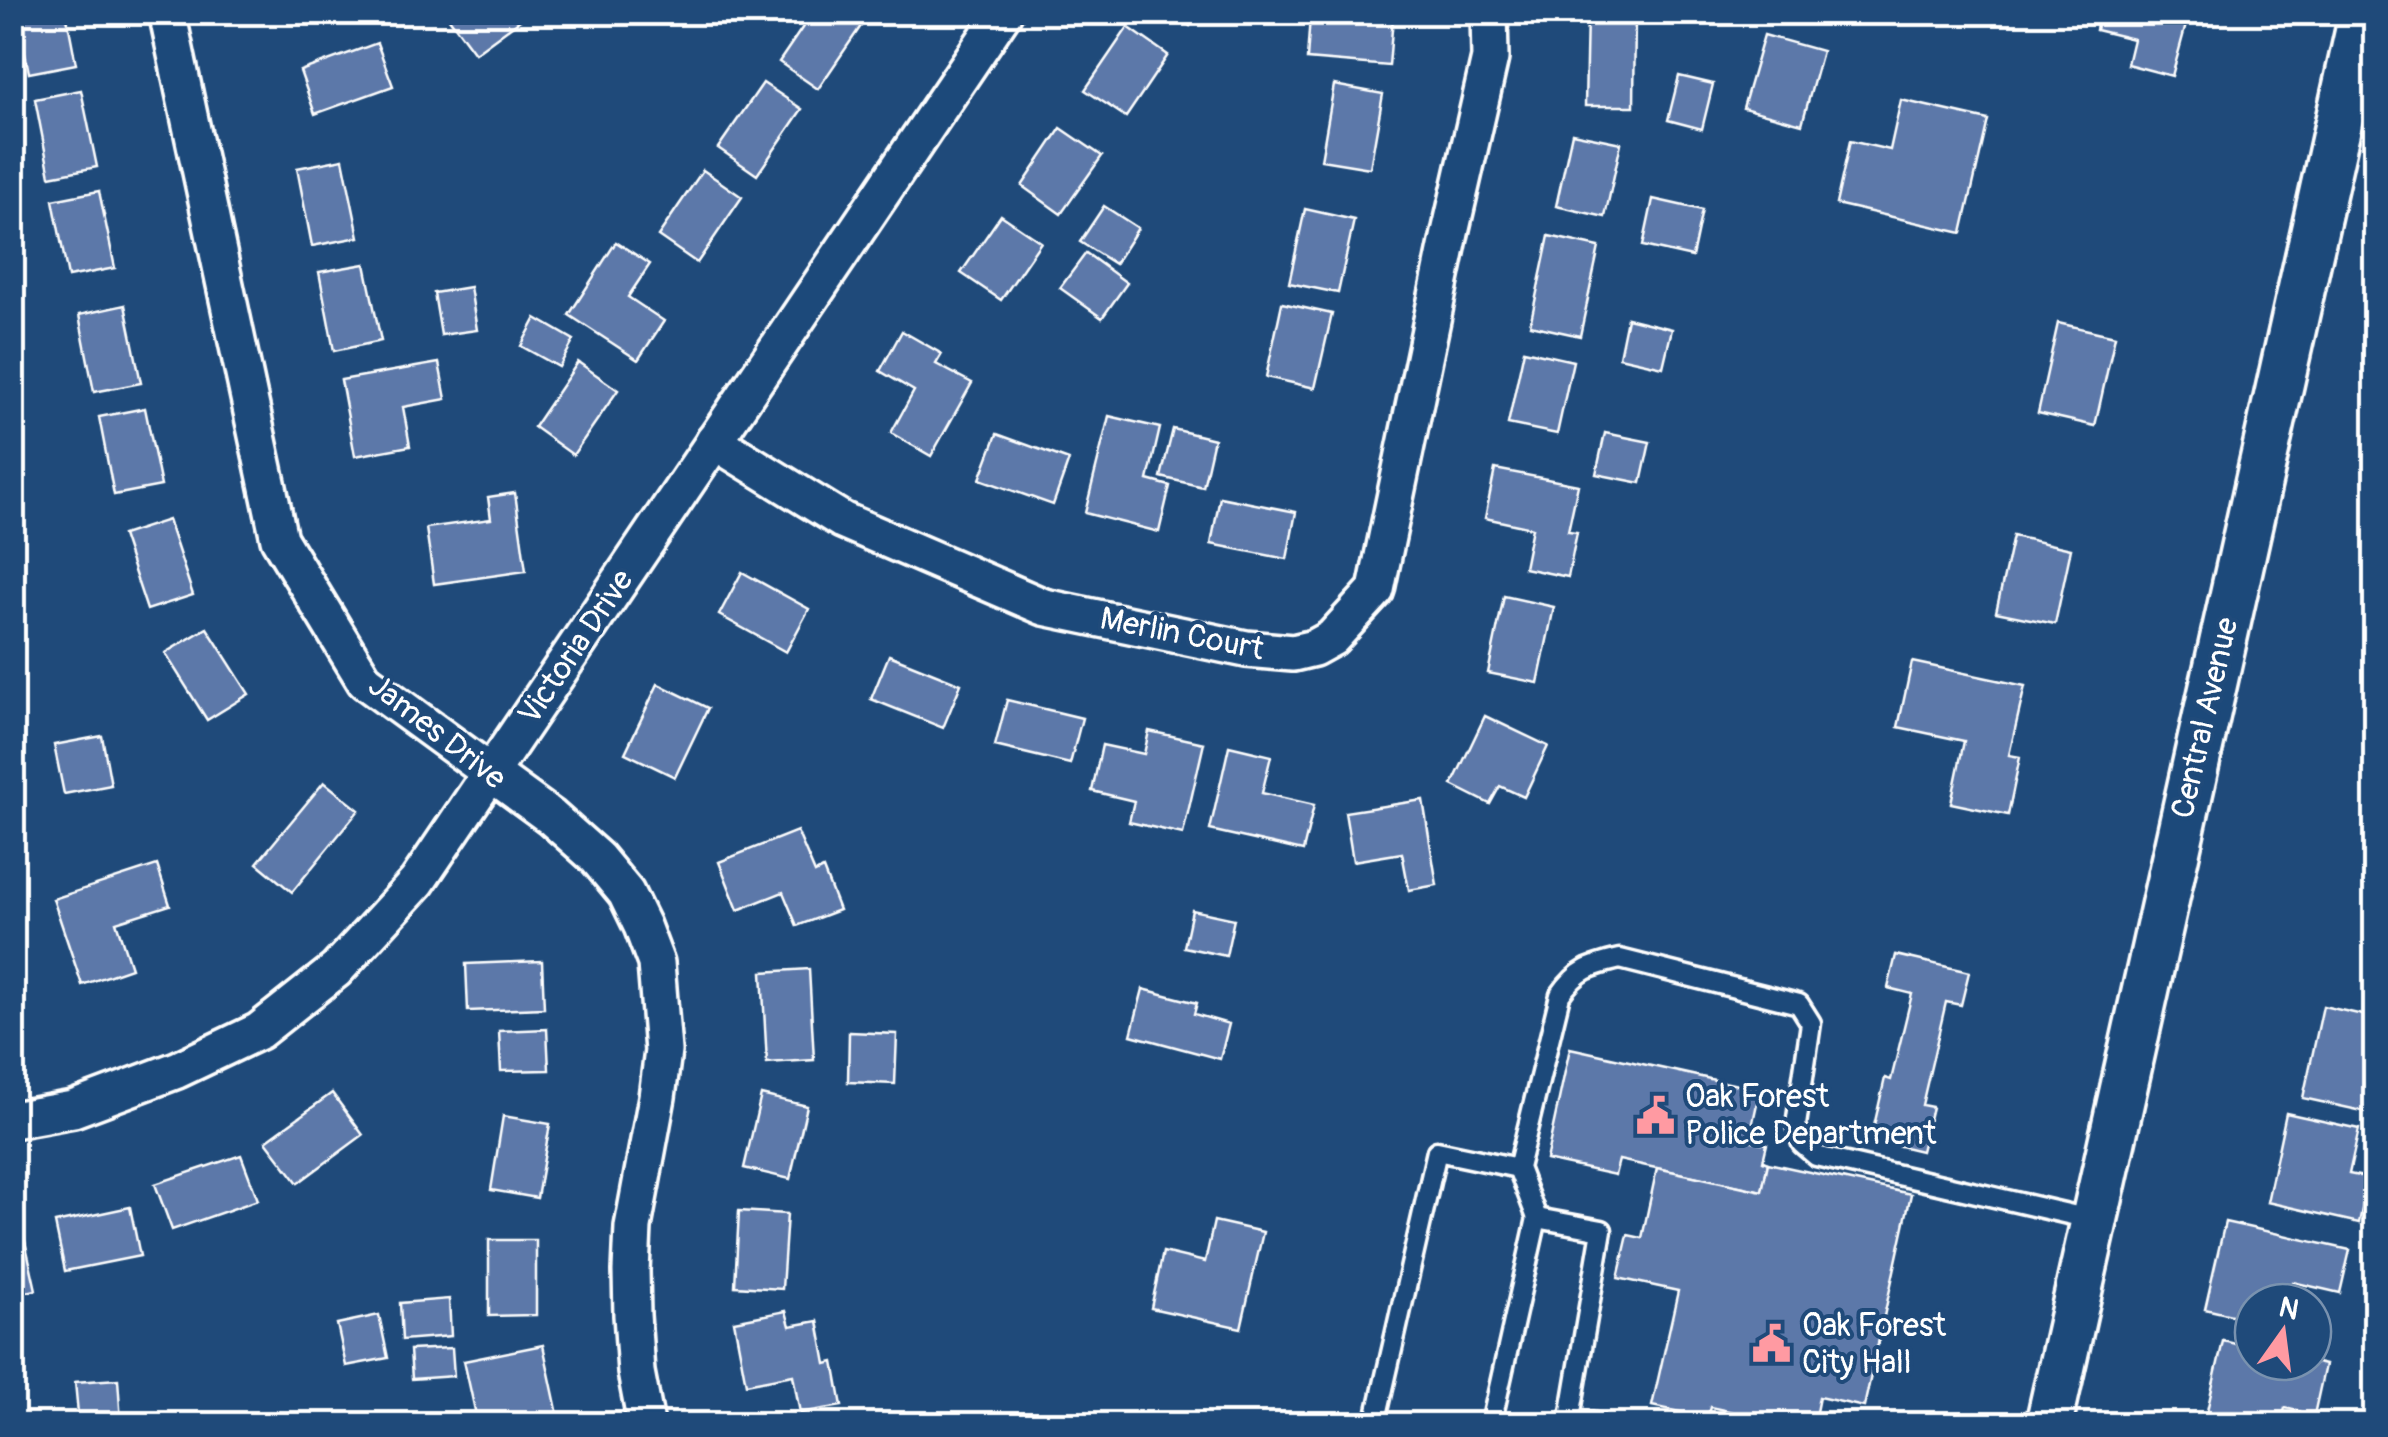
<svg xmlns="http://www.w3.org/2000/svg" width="2388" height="1437" font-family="Pangolin,sans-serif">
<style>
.building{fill:#5b78a9;stroke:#fff;stroke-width:2.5}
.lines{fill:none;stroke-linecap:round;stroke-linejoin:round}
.service-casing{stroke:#fff;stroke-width:25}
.minor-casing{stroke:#fff;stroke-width:42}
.tertiary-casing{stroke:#fff;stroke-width:52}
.service{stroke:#1f4a7a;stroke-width:18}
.minor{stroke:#1f4a7a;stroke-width:35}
.tertiary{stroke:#1f4a7a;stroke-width:45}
.labels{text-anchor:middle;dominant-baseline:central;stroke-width:8;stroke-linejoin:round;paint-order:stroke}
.street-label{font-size:32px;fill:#fff;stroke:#1f4a7a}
.poi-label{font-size:32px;fill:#fff;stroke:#1f4a7a;text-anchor:start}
</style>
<rect width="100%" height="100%" fill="#1f4a7a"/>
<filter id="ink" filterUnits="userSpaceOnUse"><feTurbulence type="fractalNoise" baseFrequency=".01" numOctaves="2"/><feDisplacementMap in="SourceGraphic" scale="20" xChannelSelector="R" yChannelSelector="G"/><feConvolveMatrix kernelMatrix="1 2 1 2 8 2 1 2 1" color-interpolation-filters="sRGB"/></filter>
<g filter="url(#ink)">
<!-- building -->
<g class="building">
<polygon points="17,12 66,12 76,64 29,73"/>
<polygon points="448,12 531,12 475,53 446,14"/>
<polygon points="813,12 848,12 863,23 818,89 779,62"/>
<polygon points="1171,12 1199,12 1190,26"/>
<polygon points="1300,12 1348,12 1393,17 1389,66 1307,59 1310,16 1300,15"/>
<polygon points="2100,12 2158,12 2187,21 2172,76 2127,64 2133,39 2096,30"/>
<polygon points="1587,14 1635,15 1634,106 1585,106"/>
<polygon points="1128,27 1168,55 1126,117 1085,90"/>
<polygon points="1764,35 1822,51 1802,124 1743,108"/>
<polygon points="377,43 393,86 315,114 300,71"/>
<polygon points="1679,76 1713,84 1702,129 1668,120"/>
<polygon points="763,83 802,109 757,175 718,148"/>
<polygon points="1334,85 1383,94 1370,168 1321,160"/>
<polygon points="81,90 97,167 50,176 35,99"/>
<polygon points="1901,100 1988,120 1962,233 1836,204 1850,141 1890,150"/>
<polygon points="1061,128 1102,156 1061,214 1022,186"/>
<polygon points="1572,133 1621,143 1605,217 1556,206"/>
<polygon points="343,159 359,237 312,246 297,168"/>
<polygon points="703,170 742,197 697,263 658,236"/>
<polygon points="99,191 115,268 68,277 53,200"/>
<polygon points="1653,199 1702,210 1692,257 1643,246"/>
<polygon points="1104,206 1138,228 1115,264 1080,242"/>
<polygon points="1305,209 1354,220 1338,293 1289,283"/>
<polygon points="1001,215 1041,242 1001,300 961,273"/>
<polygon points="1549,236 1599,247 1580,336 1530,325"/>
<polygon points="616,242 650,264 628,297 664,321 638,360 569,315"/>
<polygon points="1086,253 1127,283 1102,318 1060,288"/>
<polygon points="365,264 381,341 334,351 319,272"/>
<polygon points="470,287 477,330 441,335 434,293"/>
<polygon points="1282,303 1332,314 1315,388 1266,377"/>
<polygon points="125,305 141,383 94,392 79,315"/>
<polygon points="536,318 574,340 559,367 521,346"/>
<polygon points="1627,318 1672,329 1663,367 1619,357"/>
<polygon points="2058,323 2115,336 2095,426 2038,413"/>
<polygon points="902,331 942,354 936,364 972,383 931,456 891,433 914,391 880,371"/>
<polygon points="1524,350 1573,361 1557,434 1508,424"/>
<polygon points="578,362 618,390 573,455 534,427"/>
<polygon points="439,363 446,399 403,407 410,446 355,456 341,380"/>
<polygon points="145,408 161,486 114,495 99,417"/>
<polygon points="1109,416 1160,428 1148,480 1170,486 1159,532 1085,513"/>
<polygon points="1173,429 1214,439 1203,487 1161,477"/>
<polygon points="1605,433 1650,442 1641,483 1596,474"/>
<polygon points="997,434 1069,460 1053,505 980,479"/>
<polygon points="1495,469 1578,485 1568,531 1577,532 1568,577 1524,568 1532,528 1485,518"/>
<polygon points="515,493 526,571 434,584 426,528 491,519 488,497"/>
<polygon points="1220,497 1296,512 1287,559 1211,544"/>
<polygon points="168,520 193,595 147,610 122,535"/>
<polygon points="2013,536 2071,549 2055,624 1996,612"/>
<polygon points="742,572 809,609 786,652 719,615"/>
<polygon points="1504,596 1554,607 1538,683 1488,673"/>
<polygon points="207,628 249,694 207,720 165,653"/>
<polygon points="889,655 961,684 943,728 871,699"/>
<polygon points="1912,662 2025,686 2009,755 2020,757 2008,815 1951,803 1964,741 1898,727"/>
<polygon points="658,684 708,708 675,777 625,753"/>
<polygon points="1007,700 1082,718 1070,764 995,746"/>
<polygon points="1485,716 1548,746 1524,797 1500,786 1490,804 1452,785"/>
<polygon points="1149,731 1204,743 1183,834 1129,822 1134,801 1092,791 1102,745 1144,754"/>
<polygon points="102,736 111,785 64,794 54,745"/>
<polygon points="1229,746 1271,756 1262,793 1314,805 1303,851 1210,830"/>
<polygon points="324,782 359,810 292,892 257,863"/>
<polygon points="1423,800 1437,885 1409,890 1402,853 1353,861 1345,812"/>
<polygon points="797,831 815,873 823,869 839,910 797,926 783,892 738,910 719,862"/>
<polygon points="157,865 170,905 116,922 131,968 82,985 53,899"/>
<polygon points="1192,910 1234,919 1226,956 1184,947"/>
<polygon points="1896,955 1969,972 1961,1005 1946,1002 1922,1105 1932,1107 1921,1151 1871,1139 1885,1078 1891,1080 1912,994 1888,988"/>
<polygon points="542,961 544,1008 468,1011 466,964"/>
<polygon points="809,969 814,1060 767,1063 762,972"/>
<polygon points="1143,989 1197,1003 1194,1014 1229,1024 1220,1059 1131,1035"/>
<polygon points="2323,1006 2376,1018 2376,1114 2303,1098"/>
<polygon points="547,1029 549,1070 501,1071 499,1031"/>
<polygon points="849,1032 897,1034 895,1084 848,1082"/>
<polygon points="1570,1048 1760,1090 1749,1140 1767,1144 1763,1161 1768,1163 1762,1191 1619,1160 1615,1175 1546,1160"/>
<polygon points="332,1093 363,1135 298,1183 266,1141"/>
<polygon points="761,1095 807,1106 790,1179 744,1168"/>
<polygon points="2286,1113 2359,1129 2349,1174 2369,1178 2359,1223 2267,1202"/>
<polygon points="503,1116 550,1124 537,1198 491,1190"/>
<polygon points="241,1155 258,1200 172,1230 155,1184"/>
<polygon points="1768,1163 1911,1194 1864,1407 1819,1397 1815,1417 1803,1424 1788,1424 1710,1407 1707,1418 1652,1406 1678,1291 1618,1278 1628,1235 1642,1238 1657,1168 1762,1191"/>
<polygon points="130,1207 140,1256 65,1271 55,1223"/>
<polygon points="739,1211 787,1214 782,1289 735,1286"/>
<polygon points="20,1219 36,1290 12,1295 12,1221"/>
<polygon points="1214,1221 1263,1232 1241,1328 1151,1308 1163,1252 1205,1262"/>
<polygon points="2225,1222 2350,1250 2340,1293 2293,1282 2289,1302 2253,1302 2253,1320 2205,1309"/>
<polygon points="489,1240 536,1240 536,1315 489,1316"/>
<polygon points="449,1299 451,1336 402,1340 400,1303"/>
<polygon points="786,1311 790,1326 818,1321 826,1364 834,1362 842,1406 800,1413 793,1375 746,1384 734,1321"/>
<polygon points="379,1315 388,1358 346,1366 337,1324"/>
<polygon points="2223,1341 2253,1348 2253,1362 2313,1362 2325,1365 2314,1415 2285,1408 2281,1424 2204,1424"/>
<polygon points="543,1345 560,1424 478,1424 464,1361"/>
<polygon points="452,1348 454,1376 412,1379 410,1350"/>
<polygon points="118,1379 121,1422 79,1424 75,1382"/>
<polygon points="389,1413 391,1424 333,1424"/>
</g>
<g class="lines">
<defs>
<g id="service">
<polyline points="1375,1424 1437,1151 1518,1168"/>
<polyline points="1491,1424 1537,1218"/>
<path d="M1599,1424L1570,1418L1602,1230L1537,1218L1518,1168L1560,995C1578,969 1590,966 1620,959L1799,1004L1811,1023L1796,1125L1802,1144L1816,1156L2094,1220"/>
</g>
<g id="minor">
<polyline points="167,12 279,539 365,681 551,817 597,858 626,893 642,926 656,963 663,1051 657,1097 633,1227 631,1271 632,1315 636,1372 646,1424"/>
<polyline points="714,441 842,520 1044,607 1246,649 1293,653 1314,648 1332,638 1376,590 1450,233 1490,58 1489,12"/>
<polyline points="12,1120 73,1109 177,1070 259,1031 336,970 417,882 1004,12"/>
</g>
<polyline id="tertiary" points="2049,1424 2363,12"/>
</defs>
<!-- service casing -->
<use href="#service" class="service-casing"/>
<!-- minor casing -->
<use href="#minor" class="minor-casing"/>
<!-- tertiary casing -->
<use href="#tertiary" class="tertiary-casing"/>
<!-- service -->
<use href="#service" class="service"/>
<!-- minor -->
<use href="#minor" class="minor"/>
<!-- tertiary -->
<use href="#tertiary" class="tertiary"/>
</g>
</g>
<!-- icons -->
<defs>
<symbol id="civic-bare" viewBox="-9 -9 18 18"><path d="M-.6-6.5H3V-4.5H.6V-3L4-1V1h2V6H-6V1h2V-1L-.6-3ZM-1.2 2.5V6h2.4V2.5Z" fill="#ff9aa2" stroke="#1f4a7a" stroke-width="2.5" paint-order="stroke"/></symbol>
</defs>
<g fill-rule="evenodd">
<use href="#civic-bare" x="1628" y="1088" width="55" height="55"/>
<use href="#civic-bare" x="1744" y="1316" width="55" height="55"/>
</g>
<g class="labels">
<!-- street labels -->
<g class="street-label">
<text transform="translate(1182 634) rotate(11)">Merlin Court</text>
<text transform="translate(576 647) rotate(-56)">Victoria Drive</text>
<text transform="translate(2205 718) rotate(-77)">Central Avenue</text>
<text transform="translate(437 732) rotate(38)">James Drive</text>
</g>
<!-- poi labels -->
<g class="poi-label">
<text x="1685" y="1097">Oak Forest<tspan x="1685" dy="37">Police Department</tspan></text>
<text x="1802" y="1326">Oak Forest<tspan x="1802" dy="37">City Hall</tspan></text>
</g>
</g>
<!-- margin -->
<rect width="2388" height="1437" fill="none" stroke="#1f4a7a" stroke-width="50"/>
<rect x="25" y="25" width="2338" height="1387" fill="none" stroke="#fff" stroke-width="4" filter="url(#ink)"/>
<!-- north arrow -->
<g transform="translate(2283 1332) rotate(14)"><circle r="48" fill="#1f4a7a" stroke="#7992af" stroke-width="2.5"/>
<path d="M0-8L18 38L0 25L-18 38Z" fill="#ff9aa2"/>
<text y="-15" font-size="28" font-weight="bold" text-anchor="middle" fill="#ffffff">N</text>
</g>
</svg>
